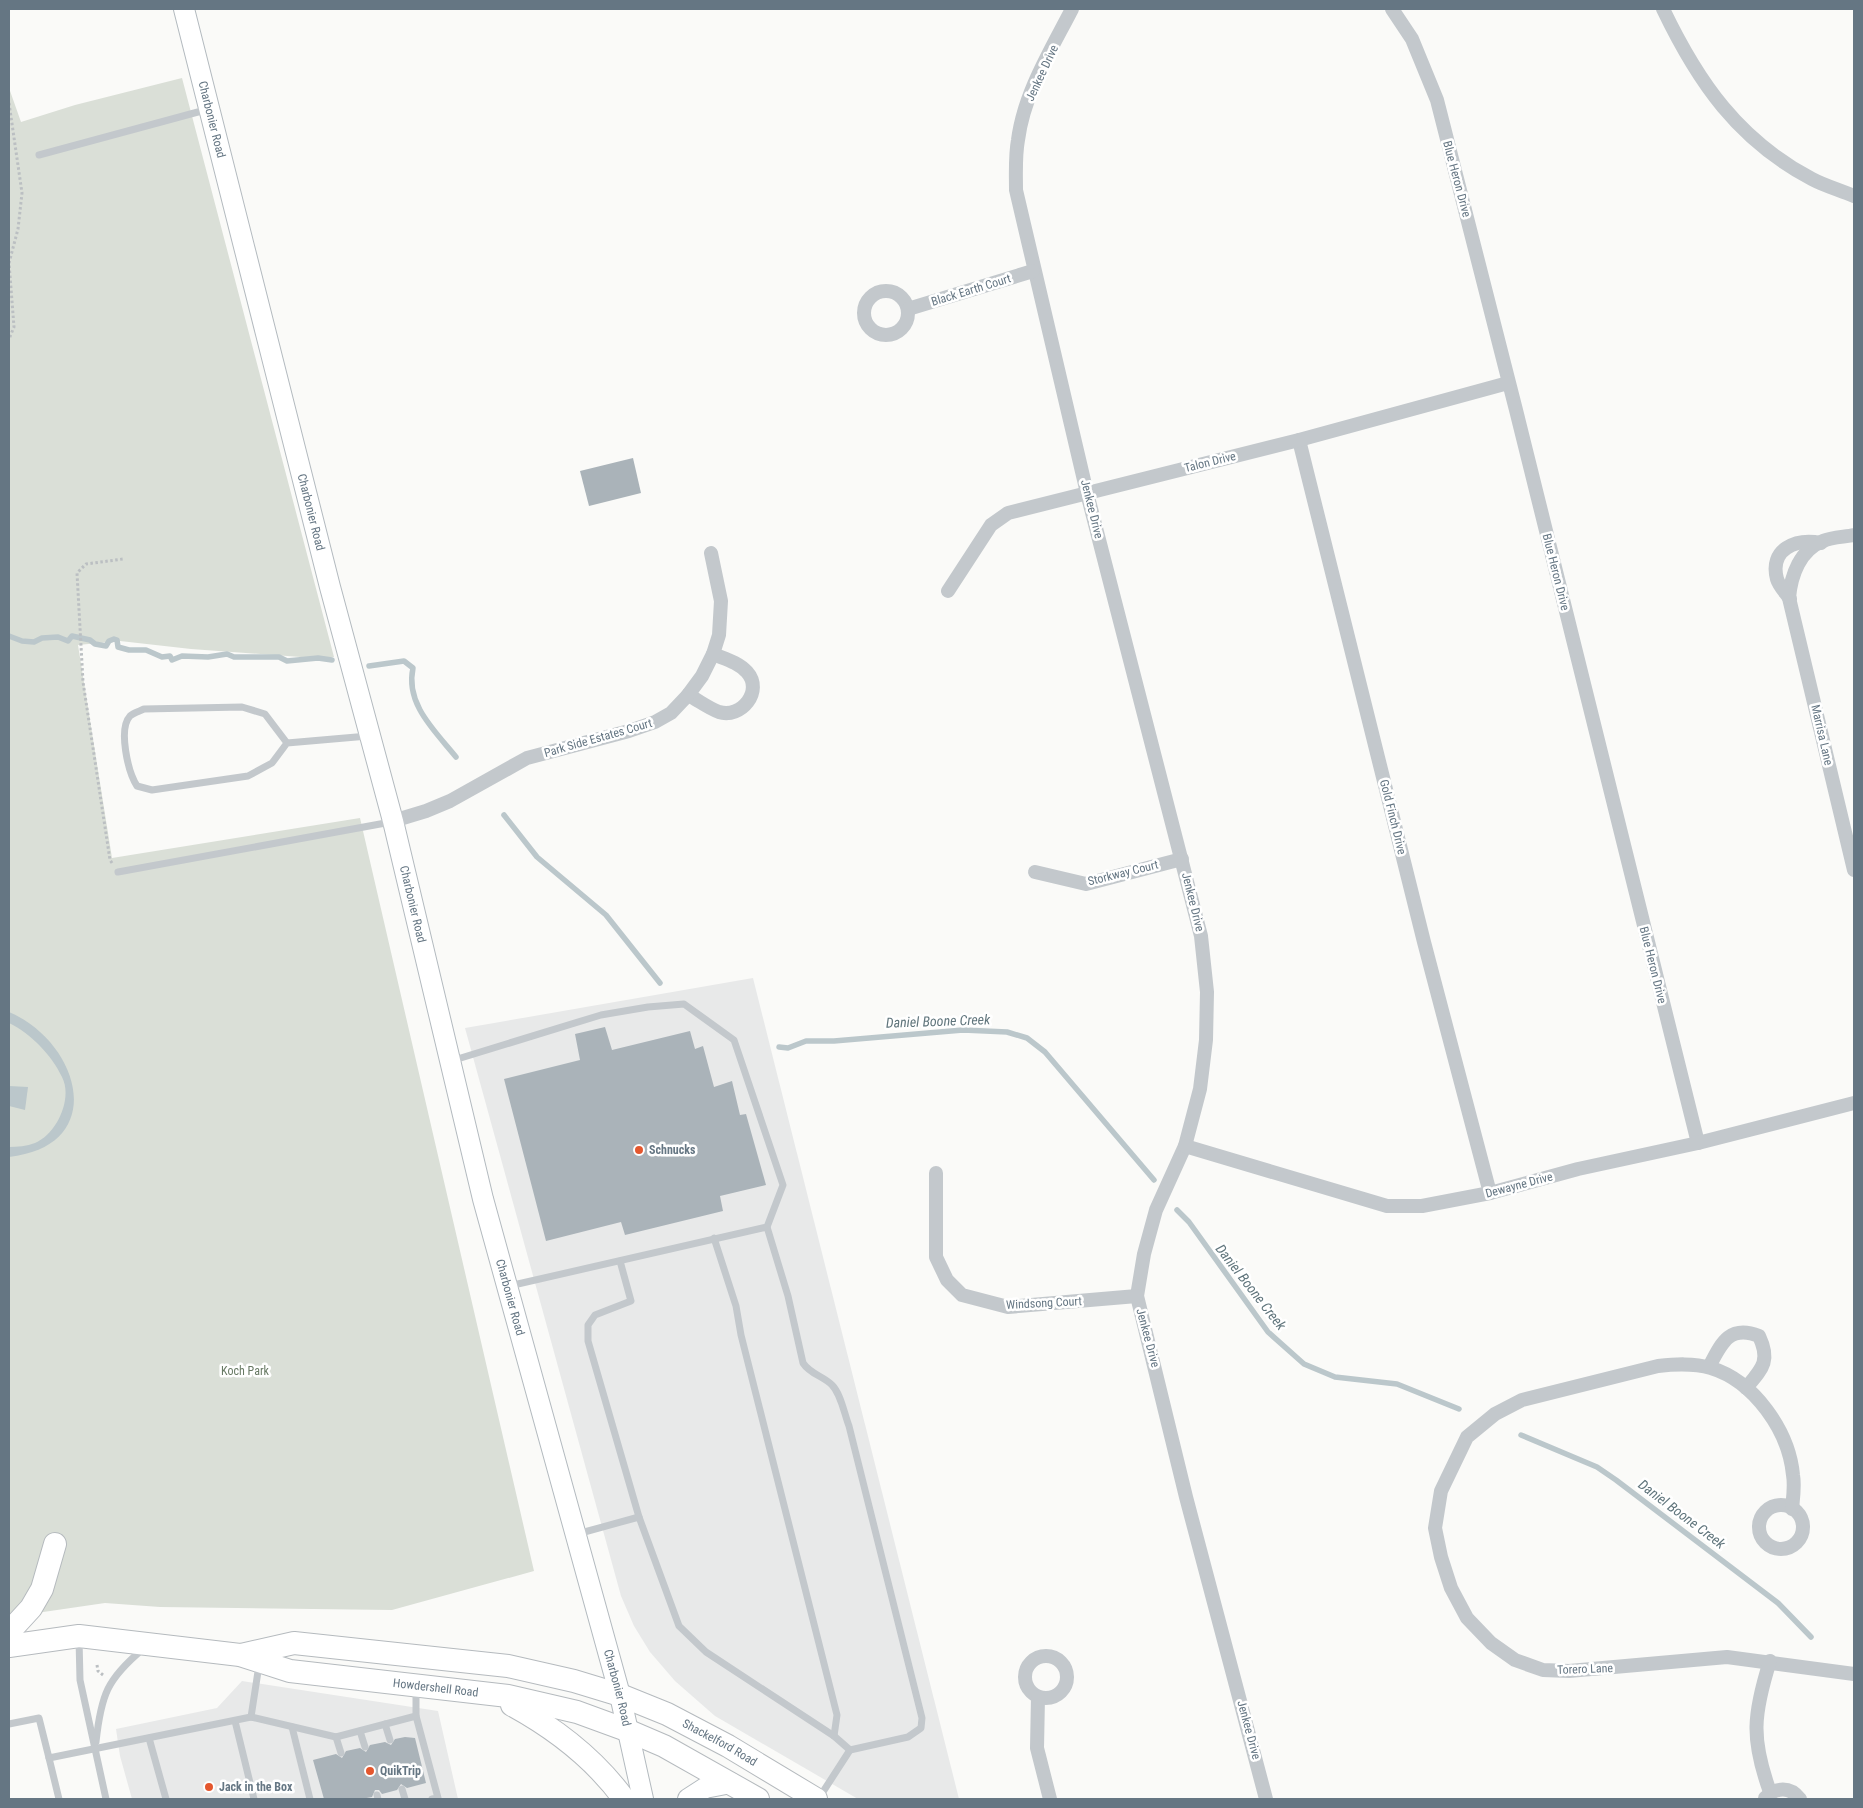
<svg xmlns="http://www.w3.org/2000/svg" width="1863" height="1808" font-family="'Roboto Condensed',sans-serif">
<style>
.built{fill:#e8e9e9}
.green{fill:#dadfd7}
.water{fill:#bbc7cb}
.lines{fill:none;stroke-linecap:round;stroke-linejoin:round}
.stream{stroke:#bbc7cb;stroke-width:5.5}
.building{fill:#aab3b9}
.secondary-casing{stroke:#b3babf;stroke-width:22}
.primary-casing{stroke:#b5babe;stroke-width:24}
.path{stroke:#bbbfc2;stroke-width:3;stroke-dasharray:2.5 2.5;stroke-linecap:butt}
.lane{stroke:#c3c8cc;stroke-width:7}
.street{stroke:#c3c8cc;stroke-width:14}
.secondary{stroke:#fff;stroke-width:20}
.primary{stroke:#fff;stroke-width:22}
.poi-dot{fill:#e4572e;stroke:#fff;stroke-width:2}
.labels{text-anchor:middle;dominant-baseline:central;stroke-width:5;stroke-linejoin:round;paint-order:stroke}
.street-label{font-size:12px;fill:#657683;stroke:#fff}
.poi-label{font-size:12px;font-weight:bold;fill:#657683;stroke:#fff;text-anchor:start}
.park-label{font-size:12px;fill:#687a64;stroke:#fff}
.water-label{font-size:14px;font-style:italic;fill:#60757c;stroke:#fff}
</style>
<rect width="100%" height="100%" fill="#fafaf8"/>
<!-- built -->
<g class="built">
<polygon points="753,978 959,1799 858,1799 715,1716 675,1681 650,1652 634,1626 621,1596 465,1028"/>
<polygon points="242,1681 438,1711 458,1799 132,1799 120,1756 116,1729 217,1708"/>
</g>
<!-- green -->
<polygon class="green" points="182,78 334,657 314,658 191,649 120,641 78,645 112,858 360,818 534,1571 392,1610 160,1607 105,1603 9,1617 9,88 21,122 75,105"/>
<!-- water -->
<g class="water">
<path d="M9,1012C81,1043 109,1146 9,1157V1147C17,1147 27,1146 35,1143C57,1134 73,1098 62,1077C52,1055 30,1033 9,1023Z"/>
<polygon points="9,1086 28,1087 25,1110 9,1106"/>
</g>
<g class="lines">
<!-- stream -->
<g class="stream">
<polyline points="9,636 22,641 34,642 42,638 58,637 68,641 72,636 90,640 95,644 106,646 109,641 114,639 117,640 118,647 129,650 146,650 162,657 170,656 172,660 182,656 208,657 227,654 234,657 279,657 287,661 318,658 332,660"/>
<path d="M369,666L404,661L413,668C405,704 435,731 456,757"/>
<polyline points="504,815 537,857 606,915 660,983"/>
<polyline points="779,1047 788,1048 806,1041 834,1041 963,1030 1007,1032 1027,1038 1045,1052 1154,1180"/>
<polyline points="1177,1210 1189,1222 1268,1332 1304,1364 1335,1377 1397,1384 1459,1409"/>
<polyline points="1521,1435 1597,1467 1616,1480 1778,1603 1811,1637"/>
</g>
</g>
<!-- building -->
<g class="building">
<polygon points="633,458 641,493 589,506 580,471"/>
<polygon points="605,1027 612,1050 690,1031 695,1049 703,1046 714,1087 732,1081 740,1115 746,1114 766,1185 720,1196 723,1211 625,1235 621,1222 546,1241 504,1079 580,1060 575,1034"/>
<polygon points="405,1737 415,1738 426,1783 407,1788 401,1784 397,1790 382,1794 379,1790 375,1790 372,1797 361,1799 324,1799 313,1760 336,1754 342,1758 346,1751 360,1748 366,1752 370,1745 385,1742 391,1745 395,1739"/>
</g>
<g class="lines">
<defs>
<g id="secondary">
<path id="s1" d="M184,9L330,587L393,821L483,1199L620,1695L643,1799"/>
<polyline points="688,1799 705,1788 731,1783"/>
</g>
<g id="primary">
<polyline points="9,1632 31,1608 42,1589 55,1544"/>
<path id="s2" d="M9,1646L79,1636L240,1655L290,1671L508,1696L577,1712L629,1731L664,1746L758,1799"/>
<path id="s3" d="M241,1655L294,1643L508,1666L574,1681L620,1695L667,1714L728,1746L816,1799"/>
<path d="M512,1705C556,1729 594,1758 624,1799"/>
</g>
</defs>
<!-- secondary casing -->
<use href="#secondary" class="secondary-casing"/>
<!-- primary casing -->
<use href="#primary" class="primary-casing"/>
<!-- path -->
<g class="path">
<polyline points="9,103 22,193 18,229 9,263 14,327 9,339"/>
<polyline points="112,863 110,860 83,682 77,573 86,564 123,559"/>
<polyline points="97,1665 98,1671 103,1675"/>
</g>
<!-- lane -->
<g class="lane">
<polyline points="39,155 209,109"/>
<path d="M287,743L265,714L242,707L144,709C140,711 133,713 130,716C118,729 128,772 137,786L152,790L248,776L272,763L287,743L368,736"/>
<polyline points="118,872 391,822"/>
<polyline points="451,1061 601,1015 648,1007 684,1004 734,1040 783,1185 767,1227 509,1286"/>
<path d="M767,1227L788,1296L803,1363C810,1374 823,1376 832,1385C841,1394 844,1413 849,1426L922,1718L921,1728L908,1737L850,1750L819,1798"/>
<polyline points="714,1238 736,1306 741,1335 837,1715 834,1736"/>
<polyline points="620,1261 631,1301 595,1315 588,1325 588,1341 639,1517 679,1626 706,1652 834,1736 850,1750"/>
<polyline points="577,1534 639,1517"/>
<polyline points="79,1639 80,1680 106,1799"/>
<polyline points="259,1665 251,1717 336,1737 416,1716 416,1689"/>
<polyline points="416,1716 438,1798 432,1799"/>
<polyline points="235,1721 254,1799"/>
<polyline points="9,1724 39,1718 49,1758 251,1717"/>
<polyline points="385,1724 390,1740"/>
<polyline points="292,1727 310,1799"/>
<polyline points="360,1731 365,1747"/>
<polyline points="336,1737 341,1753"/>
<polyline points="149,1738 166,1799"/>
<path d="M96,1742C101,1695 107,1679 143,1649"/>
<polyline points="49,1758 59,1799"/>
<polyline points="402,1789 405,1799"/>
<polyline points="377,1795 378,1799"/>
</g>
<!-- street -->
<g class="street">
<path d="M1072,9C1051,50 1024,93 1018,140C1015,156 1016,173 1016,190L1087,493L1201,936L1207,992L1206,1040L1200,1089L1185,1146L1156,1210L1144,1254L1137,1296L1186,1497L1266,1799"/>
<polyline points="1392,9 1412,39 1437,100 1516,410 1698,1143"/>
<path d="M1663,9C1698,82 1738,140 1812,179C1825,186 1840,190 1854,196"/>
<circle cx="886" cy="313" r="22"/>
<polyline points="908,309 1033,271"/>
<polyline points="1299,440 1424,942 1490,1193"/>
<path d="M1854,535C1845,537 1832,537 1823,541C1800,550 1791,575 1789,598L1854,870"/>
<polyline points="948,591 991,525 1008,513 1299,440 1508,383"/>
<path d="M1790,599C1786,593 1779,586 1777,579C1769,549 1796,538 1821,543"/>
<path d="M688,695C698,700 708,708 719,712C741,719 764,691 747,672C738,662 725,659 713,654"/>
<polyline points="393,821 426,811 450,801 527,758 629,731 655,722 671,713 688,695 702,676 713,654 719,635 721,601 711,553"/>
<polyline points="1035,872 1086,884 1182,859"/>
<polyline points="1185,1146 1387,1206 1422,1206 1490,1193 1578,1169 1698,1143 1854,1103"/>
<polyline points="936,1173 936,1257 947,1280 962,1295 1008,1307 1137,1296"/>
<path d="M1709,1367C1721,1344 1729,1324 1759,1336C1771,1361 1762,1369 1746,1388"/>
<circle cx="1781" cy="1527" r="22"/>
<path d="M1792,1509C1793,1498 1795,1486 1793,1475C1789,1431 1754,1381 1711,1368C1693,1363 1676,1364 1658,1366L1522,1400L1495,1414L1467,1437L1441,1491L1435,1528L1441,1557L1451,1588L1467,1618L1491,1643L1515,1660L1543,1670L1569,1671L1727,1657L1854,1674"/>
<circle cx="1046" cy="1677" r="21"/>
<path d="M1770,1661C1753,1715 1751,1739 1770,1792"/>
<polyline points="1038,1697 1037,1748 1050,1799"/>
<path d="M1765,1798C1776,1787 1790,1786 1800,1799"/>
</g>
<!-- secondary -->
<use href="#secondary" class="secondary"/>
<!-- primary -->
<use href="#primary" class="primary"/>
</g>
<!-- markers -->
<g class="poi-dot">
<circle cx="639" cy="1150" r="5"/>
<circle cx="370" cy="1771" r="5"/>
<circle cx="209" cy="1787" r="5"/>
</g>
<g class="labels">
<!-- street labels -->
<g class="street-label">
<text transform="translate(1042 73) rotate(-65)">Jenkee Drive</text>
<text stroke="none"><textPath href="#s1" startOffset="114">Charbonier Road</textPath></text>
<text transform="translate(1457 179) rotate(75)">Blue Heron Drive</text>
<text transform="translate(971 290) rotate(-17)">Black Earth Court</text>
<text transform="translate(1210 462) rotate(-14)">Talon Drive</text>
<text transform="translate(1092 509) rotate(76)">Jenkee Drive</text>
<text stroke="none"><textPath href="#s1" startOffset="519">Charbonier Road</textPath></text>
<text transform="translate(1556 572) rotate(76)">Blue Heron Drive</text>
<text transform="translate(1822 735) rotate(77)">Marrisa Lane</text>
<text transform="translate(598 738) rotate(-16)">Park Side Estates Court</text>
<text transform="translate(1393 817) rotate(76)">Gold Finch Drive</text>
<text transform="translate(1123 873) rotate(-14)">Storkway Court</text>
<text transform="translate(1193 902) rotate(76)">Jenkee Drive</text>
<text stroke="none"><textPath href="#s1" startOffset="924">Charbonier Road</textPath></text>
<text transform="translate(1653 965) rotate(76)">Blue Heron Drive</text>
<text transform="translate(1519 1185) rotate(-15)">Dewayne Drive</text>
<text stroke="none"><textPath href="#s1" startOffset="1329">Charbonier Road</textPath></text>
<text transform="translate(1044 1303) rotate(-3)">Windsong Court</text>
<text transform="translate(1148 1338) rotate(75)">Jenkee Drive</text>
<text transform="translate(1585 1669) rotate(-2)">Torero Lane</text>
<text stroke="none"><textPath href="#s2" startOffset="432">Howdershell Road</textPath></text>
<text stroke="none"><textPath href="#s1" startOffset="1734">Charbonier Road</textPath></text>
<text transform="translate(1249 1730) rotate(75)">Jenkee Drive</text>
<text stroke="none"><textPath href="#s3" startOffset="496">Shackelford Road</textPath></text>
</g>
<!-- poi labels -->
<g class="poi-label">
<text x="649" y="1150">Schnucks</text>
<text x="380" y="1771">QuikTrip</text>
<text x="219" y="1787">Jack in the Box</text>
</g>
<!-- park labels -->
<g class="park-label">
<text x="245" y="1371">Koch Park</text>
</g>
<!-- water labels -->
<g class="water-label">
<text transform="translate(938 1021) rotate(-2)">Daniel Boone Creek</text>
<text transform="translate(1251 1287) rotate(52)">Daniel Boone Creek</text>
<text transform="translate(1682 1514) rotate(37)">Daniel Boone Creek</text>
</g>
</g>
<!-- border -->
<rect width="1863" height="1808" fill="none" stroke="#657683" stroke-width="20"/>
</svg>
